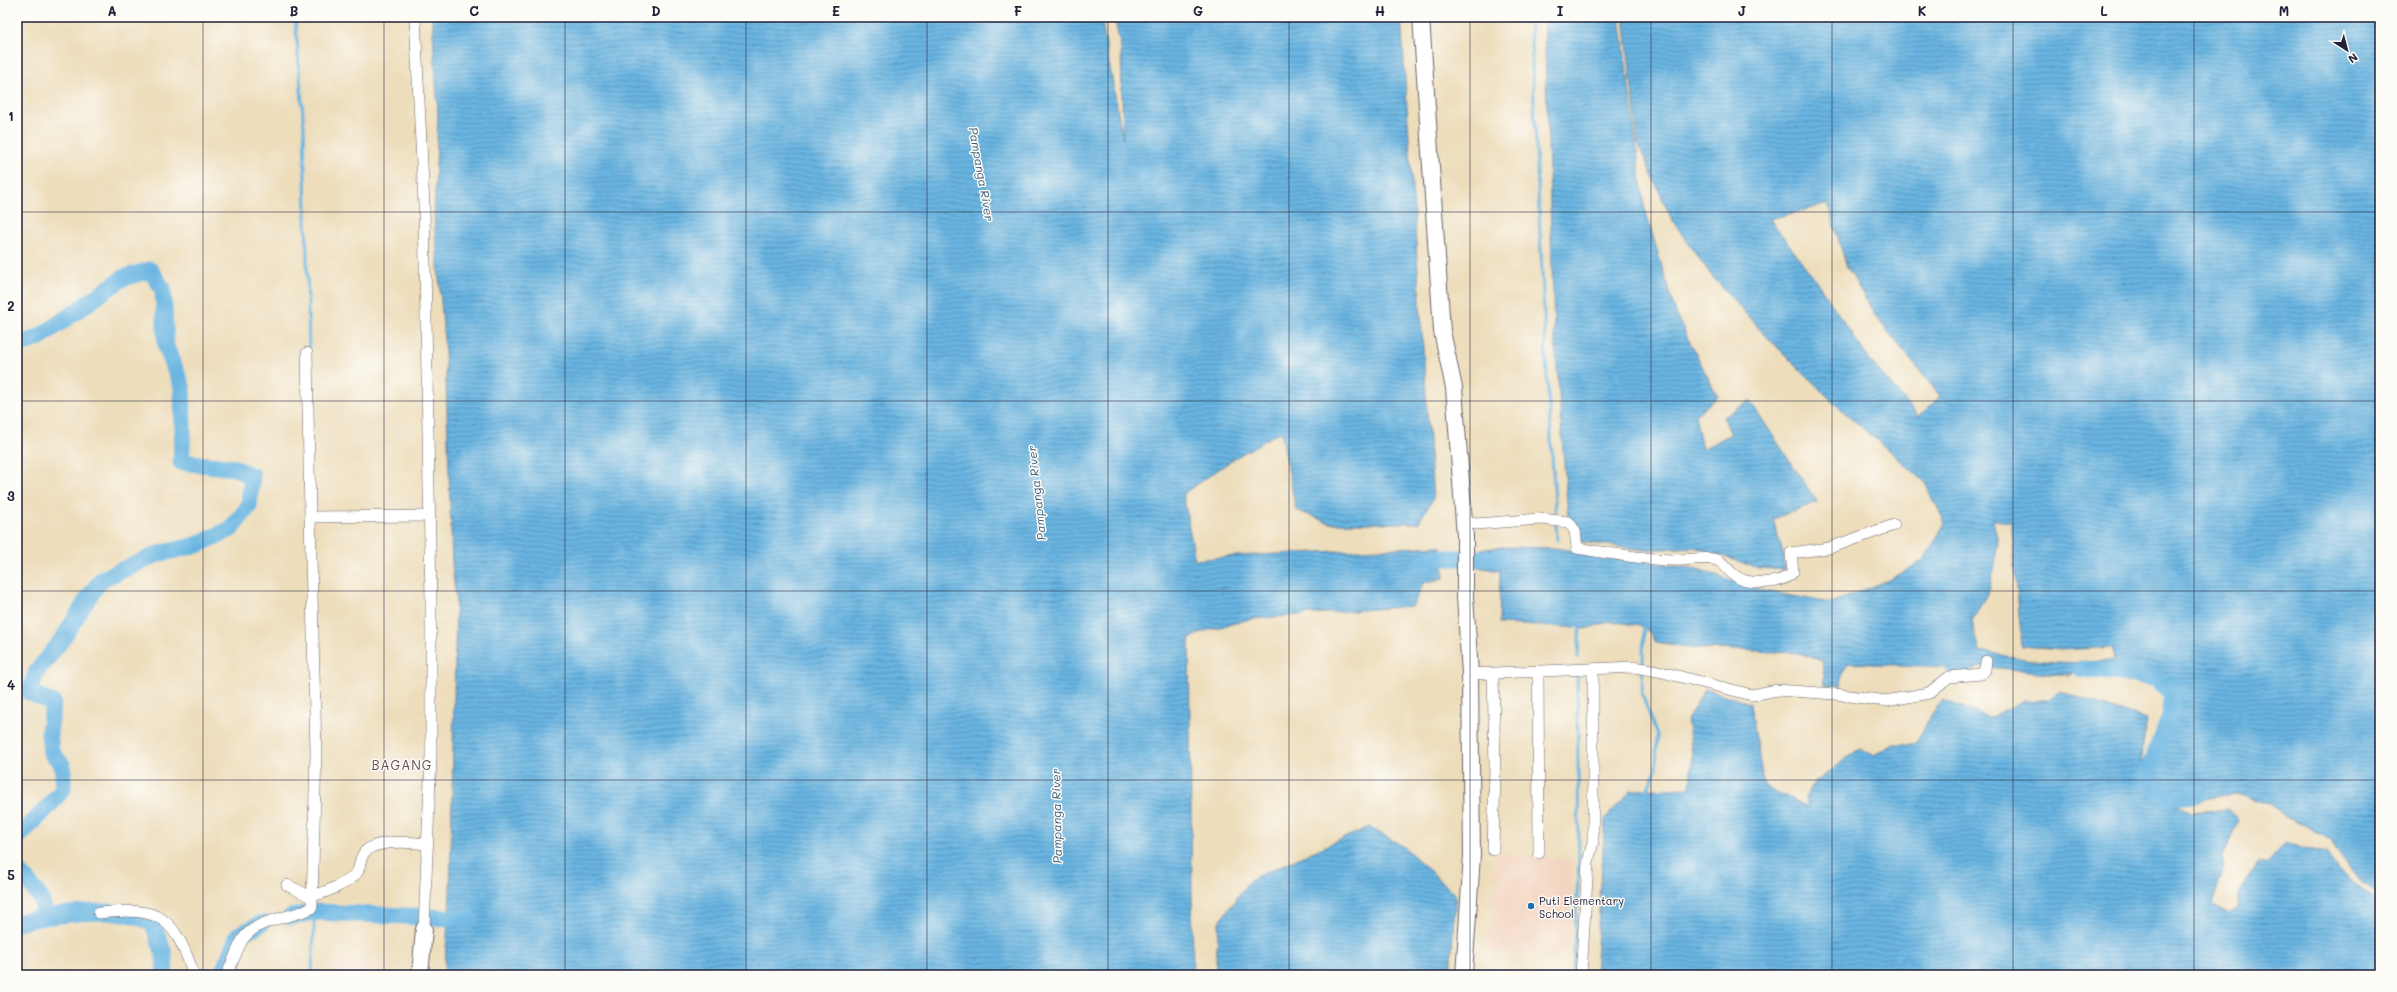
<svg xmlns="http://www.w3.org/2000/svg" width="2397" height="992" font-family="Mali,sans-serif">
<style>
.built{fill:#f3d4bf}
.water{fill:url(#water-rules);stroke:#466c8e;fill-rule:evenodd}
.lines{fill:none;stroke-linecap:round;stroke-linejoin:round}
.stream{stroke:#69b5e2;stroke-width:3}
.river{stroke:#69b5e2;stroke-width:17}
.street-casing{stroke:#696368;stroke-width:12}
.secondary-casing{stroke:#696368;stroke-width:18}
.street{stroke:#fff;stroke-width:11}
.secondary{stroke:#fff;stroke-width:16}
.grid{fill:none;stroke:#22223b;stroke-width:1;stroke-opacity:0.55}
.poi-dot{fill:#1f6fb2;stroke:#fdfcf7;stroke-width:1.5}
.labels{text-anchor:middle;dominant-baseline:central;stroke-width:3;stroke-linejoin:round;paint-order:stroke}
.poi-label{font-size:11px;fill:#22223b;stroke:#fdfcf7;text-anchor:start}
.water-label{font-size:12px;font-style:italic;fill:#3e5d7e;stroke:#fdfcf7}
.quarter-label{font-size:13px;letter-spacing:1px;fill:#5e4c5a;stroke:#fdfcf7}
.neatline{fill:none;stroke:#22223b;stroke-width:1.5}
.grid-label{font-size:13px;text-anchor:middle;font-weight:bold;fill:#22223b}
</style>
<defs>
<pattern id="water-rules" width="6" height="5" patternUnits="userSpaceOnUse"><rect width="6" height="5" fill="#69b5e2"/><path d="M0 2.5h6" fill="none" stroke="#5693b8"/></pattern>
</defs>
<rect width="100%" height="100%" fill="#fdfcf7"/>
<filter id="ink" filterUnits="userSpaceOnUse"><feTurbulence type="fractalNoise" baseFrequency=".025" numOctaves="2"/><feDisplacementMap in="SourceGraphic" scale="8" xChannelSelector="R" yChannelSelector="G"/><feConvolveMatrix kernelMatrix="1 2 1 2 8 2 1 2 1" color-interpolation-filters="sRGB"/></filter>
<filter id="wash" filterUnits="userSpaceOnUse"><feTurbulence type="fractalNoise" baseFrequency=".012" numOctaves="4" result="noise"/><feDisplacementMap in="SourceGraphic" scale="16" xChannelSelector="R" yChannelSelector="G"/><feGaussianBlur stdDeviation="0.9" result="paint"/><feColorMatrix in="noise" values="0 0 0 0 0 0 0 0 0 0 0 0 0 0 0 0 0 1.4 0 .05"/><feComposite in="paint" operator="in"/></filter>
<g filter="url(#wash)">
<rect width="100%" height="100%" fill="#edddbb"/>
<!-- built -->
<g class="built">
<polygon points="1497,853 1574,860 1567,957 1488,951"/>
<polygon points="334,961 391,966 391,975 332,975"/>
</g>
<!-- water -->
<g class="water">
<polygon points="432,17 1101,17 1123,140 1121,48 1114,17 1401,17 1433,499 1418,523 1330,523 1296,510 1281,431 1235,458 1183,494 1195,560 1236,556 1441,546 1444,578 1423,583 1413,606 1250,619 1201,632 1189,640 1193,975 444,975 450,896 456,602 452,563 445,351 434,216 438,114"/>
<polygon points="1544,17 1620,17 1644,206 1677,317 1718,397 1695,415 1702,449 1731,434 1723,417 1750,401 1817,502 1773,519 1783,553 1785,570 1759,568 1694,547 1645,550 1582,542 1580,527 1568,517 1554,327"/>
<path d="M1624,17H2380V897L2359,881L2329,839L2285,816L2270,804L2236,794L2195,800L2160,794L2147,772L2170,725L2178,694C2173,689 2166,679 2160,677C2139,670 2087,665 2068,675L1979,666L1964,675H1950L1943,667L1849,663L1843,671L1841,686L1825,685L1822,661L1799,653L1693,648L1656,642L1645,627L1612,621L1588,628L1499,624L1500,571L1478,567L1479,550L1501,547L1555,548L1697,569L1765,591L1831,603L1889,580L1924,560L1945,523L1925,482L1835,404L1764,334L1711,275L1672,220L1638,144ZM1828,204L1846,265L1876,317L1940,396L1919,417L1870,361L1819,285L1770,219ZM1993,520L2011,522L2022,647L2061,650L2112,647L2114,659C2067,667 2026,660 1980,651L1972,621L1990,588L1998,542Z"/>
<polygon points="1705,689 1750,703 1764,786 1808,807 1806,797 1811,786 1860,748 1875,756 1892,744 1915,744 1933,712 1943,700 1988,717 2010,709 2023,700 2049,701 2058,692 2077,696 2147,720 2141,757 2148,791 2191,812 2229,809 2238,821 2222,857 2224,867 2212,905 2230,914 2239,907 2239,893 2257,864 2268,863 2285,843 2326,853 2349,880 2380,904 2380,975 1595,975 1605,819 1631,790 1690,788 1692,751 1687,720"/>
<polygon points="1369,827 1403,846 1456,895 1450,975 1215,975 1219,922 1251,879"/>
</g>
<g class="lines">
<!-- stream -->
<g class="stream">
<polyline points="295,17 304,127 309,351"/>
<polyline points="1530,17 1546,360 1556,518"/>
<polyline points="1556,524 1557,540"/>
<polyline points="1644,624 1642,694 1657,736 1656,770 1646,792"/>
<polyline points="1578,657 1580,625"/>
<polyline points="2156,679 2163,675"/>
<polyline points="17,691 29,692"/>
<polyline points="312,975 315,907"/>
<polyline points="1573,975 1579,857 1577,671"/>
</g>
<!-- river -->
<g class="river">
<polyline points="17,346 40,337 123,278 150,270 163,289 166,347 182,386 183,430 181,462 235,468 252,476 249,506 231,529 197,545 158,554 102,579 90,595 62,640 37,671 29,692 53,703 49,733 51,752 63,766 63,789 49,806 17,838"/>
<polyline points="1421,564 1434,558 1501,558"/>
<path d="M2081,669L2134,674L2156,679L2173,693L2170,717L2146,775C2159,803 2175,797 2200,794"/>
<polyline points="17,868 41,898 45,916"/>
<polyline points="291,917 315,912 470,919"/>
<path d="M17,923C46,915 104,908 133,915C140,916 147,921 153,924L164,954L165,975"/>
<polyline points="222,975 238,935 262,923"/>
</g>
</g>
</g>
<g filter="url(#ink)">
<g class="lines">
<defs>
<g id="street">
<polyline points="415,17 424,206 431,601 431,755 424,929"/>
<polyline points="307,353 310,517"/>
<path d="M1464,521L1476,524L1540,519L1569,522L1575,531L1577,548C1608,553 1639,559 1671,560C1685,561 1699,557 1713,559C1724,561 1726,569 1734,575C1747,586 1782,585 1793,572L1791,553L1829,548L1894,525"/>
<polyline points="1538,671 1539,853"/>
<polyline points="1470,674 1634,667 1658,671 1752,695 1777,690 1835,694 1886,701 1929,693 1949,677 1981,674 1985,670 1986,661"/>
<polyline points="1493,850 1495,768 1493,674"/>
<path d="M287,885L309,896C321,895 352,882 358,871C360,865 360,858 364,853C375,839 412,842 427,844"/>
<path d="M99,913C161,906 174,917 194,975"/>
<path d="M226,975C233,964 236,950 243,939C257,919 289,918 310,909L312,906L316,751L310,517L429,516"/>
<polyline points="1581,975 1588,862 1593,842 1593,669"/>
</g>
<g id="secondary">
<polyline points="1421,17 1442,331 1454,388 1465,536 1465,596 1470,674 1472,855 1464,975"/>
<polyline points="420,975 424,929"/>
</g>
</defs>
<!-- street casing -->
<use href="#street" class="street-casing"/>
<!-- secondary casing -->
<use href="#secondary" class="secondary-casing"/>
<!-- street -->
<use href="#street" class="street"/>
<!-- secondary -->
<use href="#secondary" class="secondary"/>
</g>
</g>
<!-- grid -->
<path class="grid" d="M203,17V975M384,17V975M565,17V975M746,17V975M927,17V975M1108,17V975M1289,17V975M1470,17V975M1651,17V975M1832,17V975M2013,17V975M2194,17V975M17,212H2380M17,401H2380M17,591H2380M17,780H2380"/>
<!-- markers -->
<circle class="poi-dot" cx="1531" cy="906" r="4"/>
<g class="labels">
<!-- poi labels -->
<g class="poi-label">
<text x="1539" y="900">Puti Elementary<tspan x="1539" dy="13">School</tspan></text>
</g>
<!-- water labels -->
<g class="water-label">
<text transform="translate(982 174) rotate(80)">Pampanga River</text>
<text transform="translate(1036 493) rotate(-96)">Pampanga River</text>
<text transform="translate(1056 816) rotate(-91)">Pampanga River</text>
</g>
<!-- quarter labels -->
<g class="quarter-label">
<text x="402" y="764">BAGANG</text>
</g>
</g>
<!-- margin -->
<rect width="2397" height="992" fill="none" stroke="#fdfcf7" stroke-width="44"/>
<!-- north arrow -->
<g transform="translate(2347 50) rotate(144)" stroke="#fdfcf7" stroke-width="3" paint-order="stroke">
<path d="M0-3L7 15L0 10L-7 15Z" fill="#22223b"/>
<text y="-6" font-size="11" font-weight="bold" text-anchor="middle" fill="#22223b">N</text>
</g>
<rect x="22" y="22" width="2353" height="948" class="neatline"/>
<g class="grid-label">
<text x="112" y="16">A</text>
<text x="294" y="16">B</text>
<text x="474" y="16">C</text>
<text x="656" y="16">D</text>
<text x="836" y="16">E</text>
<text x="1018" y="16">F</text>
<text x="1198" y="16">G</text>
<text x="1380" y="16">H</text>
<text x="1560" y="16">I</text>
<text x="1742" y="16">J</text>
<text x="1922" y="16">K</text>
<text x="2104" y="16">L</text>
<text x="2284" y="16">M</text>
<text x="11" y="121">1</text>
<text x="11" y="311">2</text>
<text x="11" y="501">3</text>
<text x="11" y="690">4</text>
<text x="11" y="880">5</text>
</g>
</svg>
